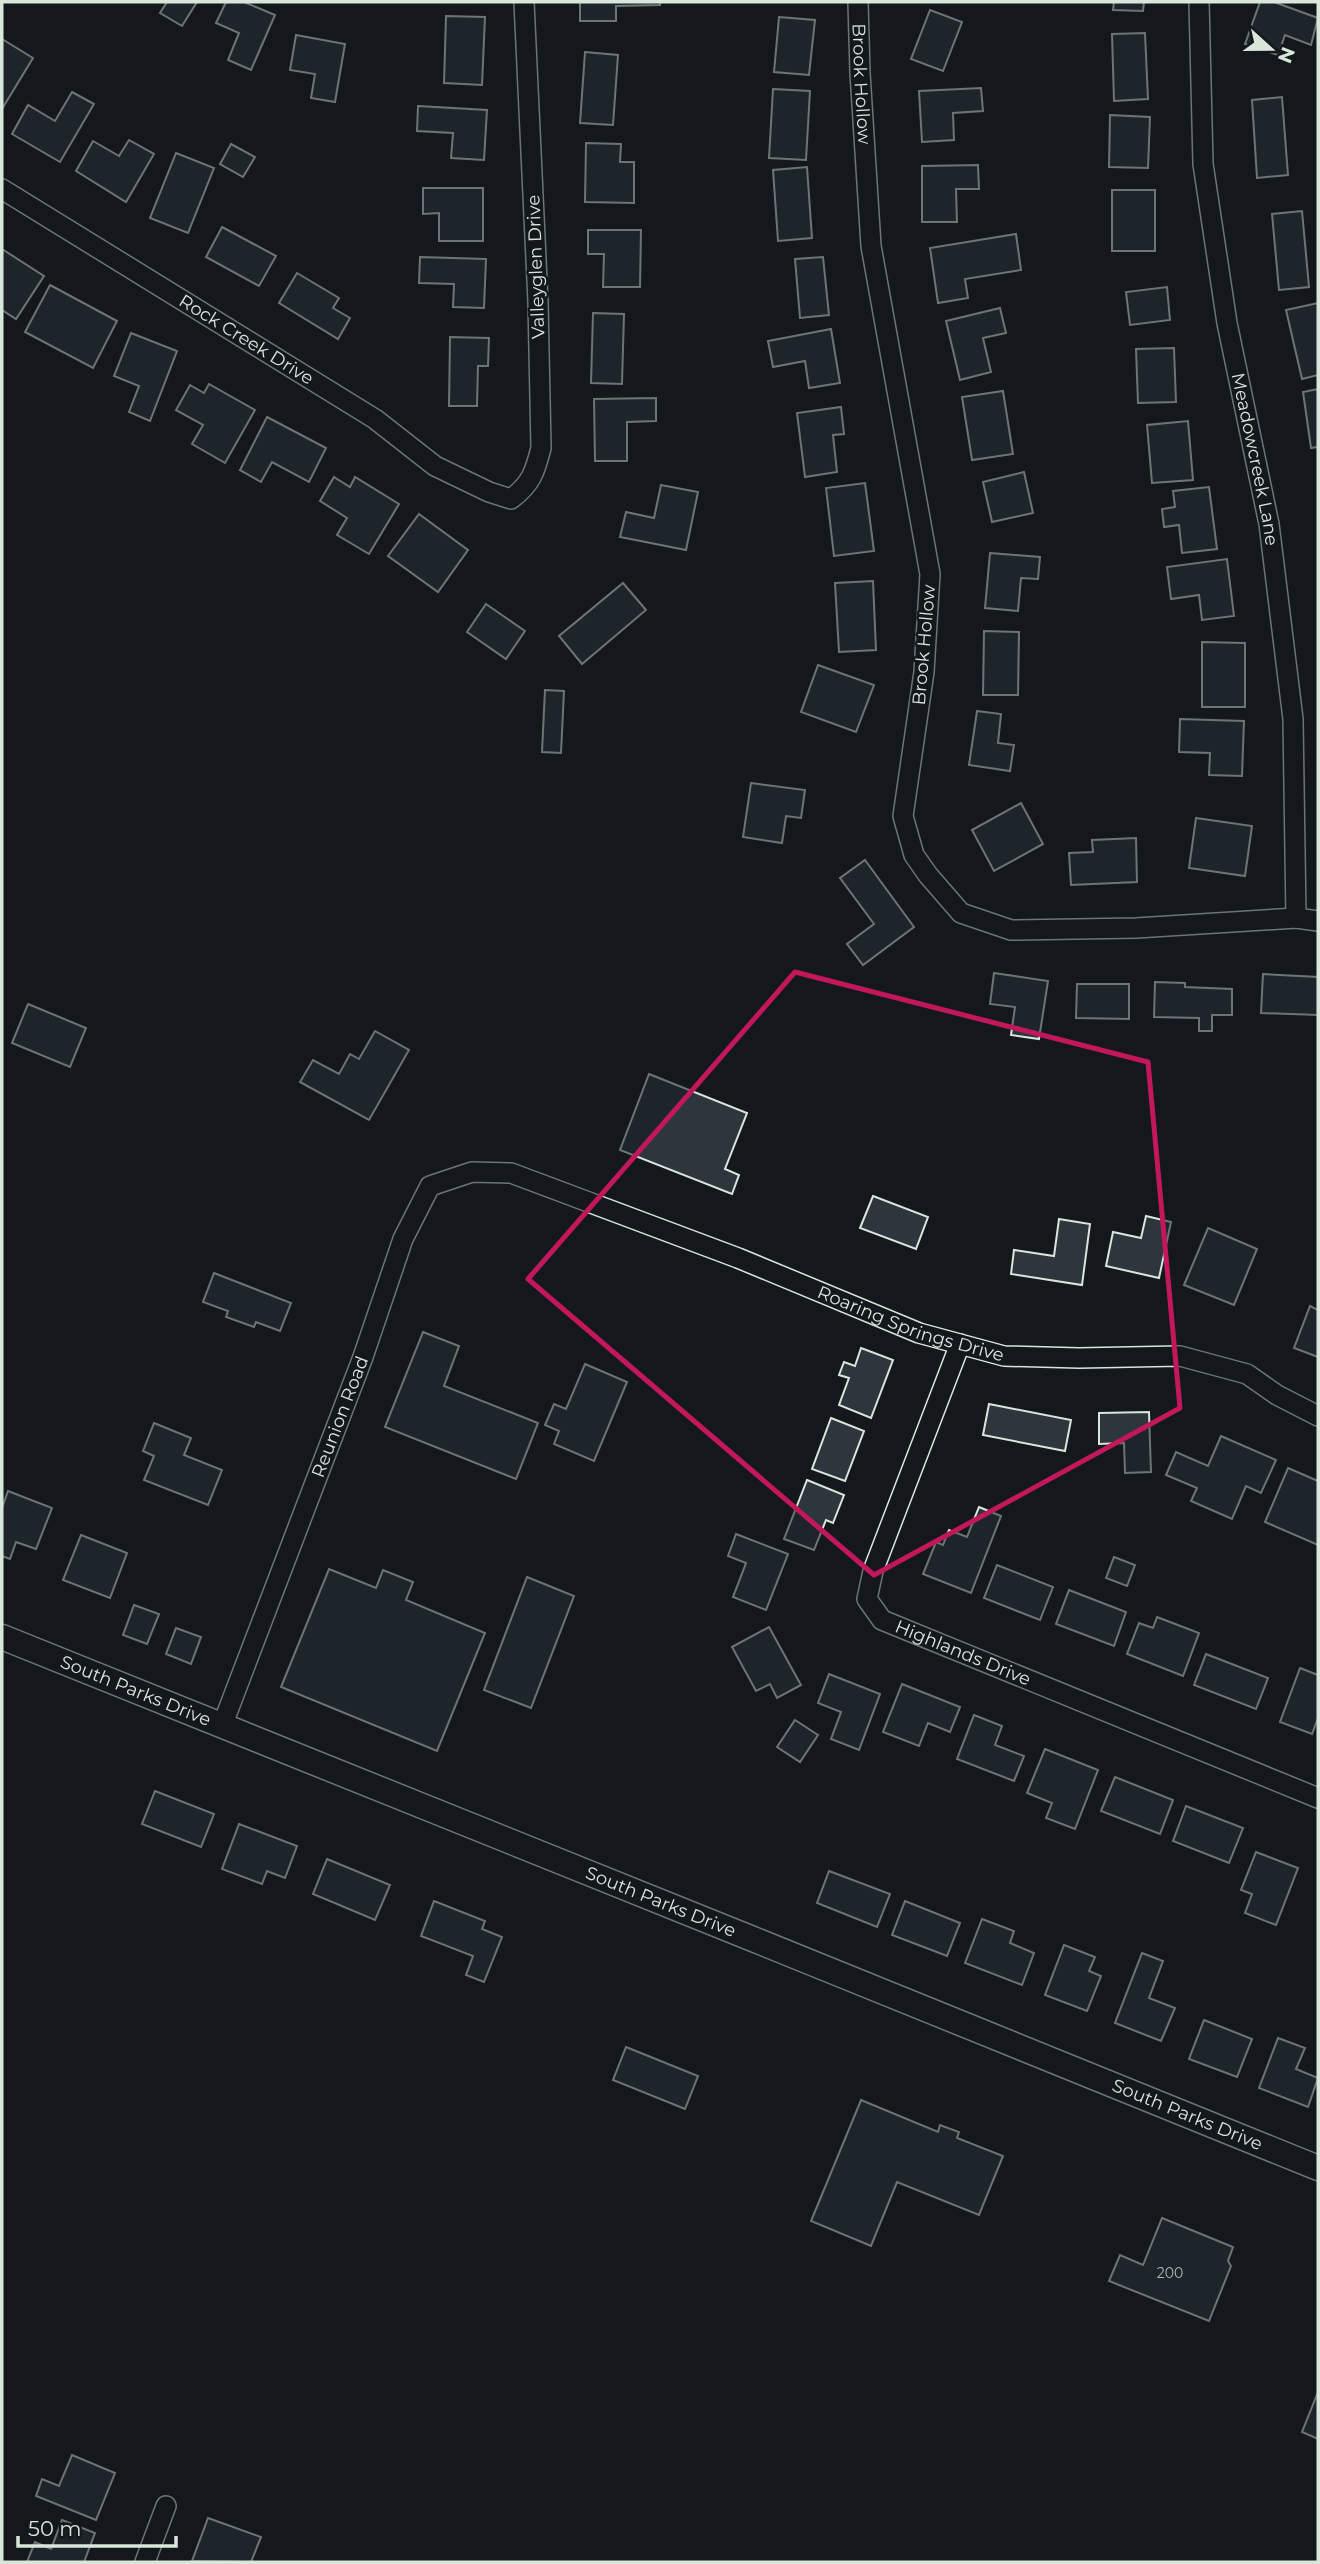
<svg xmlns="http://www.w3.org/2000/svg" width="1320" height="2564" font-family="Montserrat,sans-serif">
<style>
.building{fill:#2c363c;stroke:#d8e6dc;stroke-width:2}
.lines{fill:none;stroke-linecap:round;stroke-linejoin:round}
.minor-casing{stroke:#d8e6dc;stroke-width:22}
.tertiary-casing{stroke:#d8e6dc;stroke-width:27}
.minor{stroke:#14181c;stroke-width:19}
.tertiary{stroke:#14181c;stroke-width:24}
.marked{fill:none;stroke:#c2185b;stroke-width:5;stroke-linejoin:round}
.labels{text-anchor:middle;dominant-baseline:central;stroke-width:5;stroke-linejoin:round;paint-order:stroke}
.number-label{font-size:14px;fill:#adbab4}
.street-label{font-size:18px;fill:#d8e6dc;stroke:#14181c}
</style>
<rect width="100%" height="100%" fill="#14181c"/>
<!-- building -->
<g class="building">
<polygon points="167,2 197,2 182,26 160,13"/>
<polygon points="226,2 244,2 275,15 251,70 228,60 239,33 216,23"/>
<polygon points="580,2 660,2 660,5 616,6 616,21 580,21"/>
<polygon points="1114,2 1144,2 1143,11 1113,10"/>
<polygon points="1260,2 1274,2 1318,18 1311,45 1285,35 1278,55 1245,44"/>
<polygon points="930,10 962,22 943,71 911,59"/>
<polygon points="446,16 485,17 482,85 444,83"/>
<polygon points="779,17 815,20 809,75 774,72"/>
<polygon points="1145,33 1148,99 1114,101 1112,34"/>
<polygon points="296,35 345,44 335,102 311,98 315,74 290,70"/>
<polygon points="2,39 33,58 2,109"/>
<polygon points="585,52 618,55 613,125 580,123"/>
<polygon points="981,88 983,111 953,113 954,140 922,142 919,91"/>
<polygon points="773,89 810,91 806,160 769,158"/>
<polygon points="72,92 94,104 60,162 12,134 28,105 55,121"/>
<polygon points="1282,97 1288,175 1257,178 1252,100"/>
<polygon points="418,106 487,110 484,160 451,158 453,133 417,131"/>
<polygon points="1110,115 1150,117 1148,168 1109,167"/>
<polygon points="129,140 154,154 126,202 76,171 93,141 119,156"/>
<polygon points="586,143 621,144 620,162 634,162 634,203 585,202"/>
<polygon points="231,144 255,157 243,177 220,164"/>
<polygon points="176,153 214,168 188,233 150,218"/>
<polygon points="978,165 979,189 956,189 957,222 922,222 922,166"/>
<polygon points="807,167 812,238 778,241 773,170"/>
<polygon points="423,188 483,188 483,241 439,241 439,213 423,214"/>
<rect x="1112" y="190" width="43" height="61"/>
<polygon points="1302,211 1309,287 1279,290 1272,214"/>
<polygon points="222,227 276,256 259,286 206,257"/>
<polygon points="588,230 641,230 640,287 603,287 604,254 588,254"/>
<polygon points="1016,234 1021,270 965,279 968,298 938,303 930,248"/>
<polygon points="2,249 44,276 16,319 2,310"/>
<polygon points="420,257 486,259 484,308 453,307 454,284 419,283"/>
<polygon points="823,257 829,315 800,318 795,259"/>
<polygon points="297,273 339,298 333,308 350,318 338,339 279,303"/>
<polygon points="50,285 117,321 93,368 25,332"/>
<polygon points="1167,287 1170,320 1130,325 1126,292"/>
<polygon points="1318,303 1318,375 1302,379 1286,310"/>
<polygon points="1000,308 1006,333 983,338 991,372 960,380 946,321"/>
<polygon points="593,313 624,314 622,384 591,383"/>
<polygon points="831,329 840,383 809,388 805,361 773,367 768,341"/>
<polygon points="131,333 177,351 150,421 129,412 139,386 114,376"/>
<polygon points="450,337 489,338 488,366 478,366 477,406 449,406"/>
<polygon points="1174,348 1176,402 1138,403 1136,349"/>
<polygon points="209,384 255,410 225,463 192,444 203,425 176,410 190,385 204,393"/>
<polygon points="1318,389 1318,447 1311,448 1303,392"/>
<polygon points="1003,391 1013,454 972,460 962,397"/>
<polygon points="656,398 656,421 627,422 627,461 595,461 594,399"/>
<polygon points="841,407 844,434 833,435 837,472 805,477 797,413"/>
<polygon points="267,417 326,448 309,482 272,462 261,482 240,470"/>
<polygon points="1188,421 1193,480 1152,483 1147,425"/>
<polygon points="1024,472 1033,513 992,522 983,482"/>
<polygon points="334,477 350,487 355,477 399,504 369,554 337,535 347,518 320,501"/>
<polygon points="865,483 874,551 834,556 826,488"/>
<polygon points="661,485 698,492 686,550 620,537 626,512 654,518"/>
<polygon points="1209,487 1217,549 1182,553 1179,525 1164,527 1162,509 1175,507 1173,491"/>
<polygon points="419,514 468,550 438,592 388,556"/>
<polygon points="990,553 1040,557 1038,579 1021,578 1018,611 985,608"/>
<polygon points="1227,559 1234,616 1202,620 1199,595 1171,599 1167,567"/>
<polygon points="873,581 876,650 839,652 835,583"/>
<polygon points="623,583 646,610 582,664 559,636"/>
<polygon points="486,604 525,631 506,659 467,632"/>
<polygon points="984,631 1019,632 1018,695 983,695"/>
<polygon points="1202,642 1245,643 1245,707 1202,707"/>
<polygon points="818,665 874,685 856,732 801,712"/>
<polygon points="545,690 564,691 561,753 542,752"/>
<polygon points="977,711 1001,714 998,743 1014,745 1010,771 969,765"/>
<polygon points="1180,719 1244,721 1242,776 1209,775 1210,753 1179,752"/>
<polygon points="751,783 805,790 801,818 786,816 782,843 743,837"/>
<polygon points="1021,803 1043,844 994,871 972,830"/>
<polygon points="1196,818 1252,826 1245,876 1189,868"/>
<polygon points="1136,838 1137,882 1071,885 1069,853 1093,852 1092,840"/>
<polygon points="865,860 914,927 863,965 847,944 874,924 840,878"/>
<polygon points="994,973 1048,981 1039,1039 1011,1035 1015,1007 990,1004"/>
<polygon points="1263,974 1318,977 1318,1015 1261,1013"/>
<polygon points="1155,982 1185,983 1185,987 1232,989 1232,1015 1212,1015 1212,1031 1199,1031 1199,1018 1154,1017"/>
<polygon points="1077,984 1129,984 1129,1019 1076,1018"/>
<polygon points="28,1004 86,1028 70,1067 12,1043"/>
<polygon points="375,1031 409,1050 369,1120 300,1082 313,1060 339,1074 350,1054 359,1059"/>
<polygon points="649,1074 747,1113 725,1169 739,1175 732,1194 620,1150"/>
<polygon points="873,1196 928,1217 916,1249 860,1228"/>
<polygon points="1146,1216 1171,1222 1159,1278 1106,1266 1113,1232 1141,1238"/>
<polygon points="1059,1219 1090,1224 1082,1285 1011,1274 1014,1250 1054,1256"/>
<polygon points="1208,1228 1257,1249 1234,1305 1184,1285"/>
<polygon points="214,1273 291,1303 280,1331 256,1322 254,1327 226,1317 228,1311 203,1302"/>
<polygon points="1310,1306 1318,1310 1318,1357 1294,1348"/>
<polygon points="423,1332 459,1346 444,1386 538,1423 516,1479 385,1427"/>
<polygon points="861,1348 893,1360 871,1418 839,1405 849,1378 839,1375 844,1362 855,1366"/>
<polygon points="585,1364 627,1382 594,1461 554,1444 559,1431 545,1425 554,1404 566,1409"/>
<polygon points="989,1404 1071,1420 1065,1451 983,1435"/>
<polygon points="1149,1412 1151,1472 1125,1473 1124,1443 1099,1444 1099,1413"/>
<polygon points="831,1418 864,1431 845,1481 812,1469"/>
<polygon points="154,1423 191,1438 184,1455 222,1470 208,1505 144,1480 154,1456 143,1451"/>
<polygon points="1221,1436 1276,1460 1261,1493 1246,1486 1232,1519 1191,1501 1197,1488 1166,1475 1176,1452 1208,1466"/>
<polygon points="1288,1468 1318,1481 1318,1545 1265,1522"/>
<polygon points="807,1480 844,1495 833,1523 826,1520 814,1550 784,1539"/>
<polygon points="8,1491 52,1508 36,1549 16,1542 10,1559 2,1556 2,1508"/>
<polygon points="979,1507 1001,1516 971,1593 923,1574 936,1542 943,1545 949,1530 967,1537"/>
<polygon points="736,1534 788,1554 766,1610 733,1597 746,1563 728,1556"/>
<polygon points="81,1535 127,1553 110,1598 63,1580"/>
<polygon points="1114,1557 1135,1565 1127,1586 1106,1578"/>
<polygon points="997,1565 1053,1587 1040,1620 984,1598"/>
<polygon points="329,1569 376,1588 383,1570 413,1582 406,1600 485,1633 437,1751 281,1687"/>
<polygon points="527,1577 574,1596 531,1708 484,1690"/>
<polygon points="1069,1590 1126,1612 1114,1646 1056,1624"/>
<polygon points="134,1605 159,1614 147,1644 123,1635"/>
<polygon points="1157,1617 1199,1633 1183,1676 1127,1654 1139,1623 1153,1628"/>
<polygon points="769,1627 801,1685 777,1698 770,1684 756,1691 732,1647"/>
<polygon points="176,1628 201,1637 191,1664 166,1654"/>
<polygon points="1206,1654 1268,1678 1256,1709 1194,1685"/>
<polygon points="1300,1668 1318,1675 1318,1718 1312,1734 1280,1722"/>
<polygon points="829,1674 880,1694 859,1750 831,1739 841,1712 818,1703"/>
<polygon points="902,1684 960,1707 950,1732 928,1723 919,1746 883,1732"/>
<polygon points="974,1715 1002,1726 995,1745 1024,1756 1014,1781 957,1759"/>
<polygon points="795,1720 818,1735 800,1762 777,1747"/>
<polygon points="1045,1749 1098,1770 1075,1829 1046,1818 1052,1803 1027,1793"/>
<polygon points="1115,1777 1173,1800 1160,1834 1101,1811"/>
<polygon points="155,1791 214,1814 201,1847 142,1824"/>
<polygon points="1186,1806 1243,1828 1229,1863 1173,1841"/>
<polygon points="239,1824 297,1846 285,1878 267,1871 262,1884 222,1869"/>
<polygon points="1256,1852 1298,1868 1276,1925 1245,1913 1252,1894 1241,1890"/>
<polygon points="327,1859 390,1885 375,1920 313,1894"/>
<polygon points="829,1871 890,1894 877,1927 817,1903"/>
<polygon points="434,1901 485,1921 482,1929 502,1937 484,1982 466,1975 473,1956 421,1936"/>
<polygon points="905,1901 960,1923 947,1956 892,1935"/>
<polygon points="982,1919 1014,1931 1010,1943 1034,1953 1022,1985 965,1963"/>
<polygon points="1064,1945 1095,1957 1089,1971 1101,1976 1087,2011 1045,1995"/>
<polygon points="1142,1953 1163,1961 1149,1998 1175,2008 1161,2041 1115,2023"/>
<polygon points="1204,2020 1252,2039 1237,2077 1189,2059"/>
<polygon points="1278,2038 1305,2048 1296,2069 1318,2078 1308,2107 1259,2088"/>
<polygon points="626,2047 698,2076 685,2109 613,2080"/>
<polygon points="861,2100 938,2132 940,2125 959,2132 957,2138 1003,2156 979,2215 897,2182 871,2246 811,2221"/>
<polygon points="1162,2218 1233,2247 1228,2261 1231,2266 1209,2321 1109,2281 1120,2255 1143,2265"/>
<polygon points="1318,2392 1318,2439 1302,2432"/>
<polygon points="72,2455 115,2473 96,2520 36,2496 42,2479 59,2486"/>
<polygon points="208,2518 261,2537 251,2562 192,2561"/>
<polygon points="62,2520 95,2533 84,2562 27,2562 35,2542 51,2549"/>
</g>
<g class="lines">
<defs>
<g id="minor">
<path id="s1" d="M858,2L860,73L871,246L930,574L924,672L903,816L914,855L928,875L961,913L1011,930L1136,928L1296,918L1318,921"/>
<path id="s2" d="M1199,2L1203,164L1227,323L1269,524L1293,719L1296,918"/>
<path id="s3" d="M2,189L375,419L435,466L489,492L511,499C531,484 535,472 541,448L538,302L524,2"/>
<path id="s4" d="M960,1344L873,1571L867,1599L882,1620L1318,1798"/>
<path id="s5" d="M222,1726L363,1357L403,1239L430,1186L472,1172L511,1173L738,1258L919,1333L1004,1356L1079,1358L1180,1356L1247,1374L1277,1395L1318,1416"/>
<polyline points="145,2562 166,2506"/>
</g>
<g id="tertiary">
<path id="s6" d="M2,1637C441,1814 880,1989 1318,2168"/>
</g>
</defs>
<!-- minor casing -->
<use href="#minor" class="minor-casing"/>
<!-- tertiary casing -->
<use href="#tertiary" class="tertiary-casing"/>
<!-- minor -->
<use href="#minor" class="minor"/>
<!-- tertiary -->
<use href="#tertiary" class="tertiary"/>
</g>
<!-- marked area -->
<path d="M0 0H1320V2564H0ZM795,972L1148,1062L1180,1408L874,1575L528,1279Z" fill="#14181c" fill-opacity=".55" fill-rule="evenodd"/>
<path class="marked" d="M795,972L1148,1062L1180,1408L874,1575L528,1279Z"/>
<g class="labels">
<!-- number labels -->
<g class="number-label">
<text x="1170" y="2273">200</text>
</g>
<!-- street labels -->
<g class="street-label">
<text stroke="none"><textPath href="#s1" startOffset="82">Brook Hollow</textPath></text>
<text transform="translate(536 267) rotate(-92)">Valleyglen Drive</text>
<text stroke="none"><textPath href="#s3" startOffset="287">Rock Creek Drive</textPath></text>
<text stroke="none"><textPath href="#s2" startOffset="462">Meadowcreek Lane</textPath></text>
<text transform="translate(924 645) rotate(-85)">Brook Hollow</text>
<text stroke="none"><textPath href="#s5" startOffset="1090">Roaring Springs Drive</textPath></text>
<text stroke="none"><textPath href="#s5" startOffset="331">Reunion Road</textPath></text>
<text stroke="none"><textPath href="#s4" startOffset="385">Highlands Drive</textPath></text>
<text stroke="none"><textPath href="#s6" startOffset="144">South Parks Drive</textPath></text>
<text stroke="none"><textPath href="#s6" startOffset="710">South Parks Drive</textPath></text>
<text stroke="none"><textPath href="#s6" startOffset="1278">South Parks Drive</textPath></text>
</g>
</g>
<!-- border -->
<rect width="1320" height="2564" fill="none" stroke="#d8e6dc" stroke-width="7"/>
<!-- north arrow -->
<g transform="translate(1271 49) rotate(111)" stroke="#14181c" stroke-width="5" paint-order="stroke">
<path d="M0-5L12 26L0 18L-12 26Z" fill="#d8e6dc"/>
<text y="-10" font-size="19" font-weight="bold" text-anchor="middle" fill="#d8e6dc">N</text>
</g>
<!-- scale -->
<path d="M18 2536v10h158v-10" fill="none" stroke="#d8e6dc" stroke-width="3.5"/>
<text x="28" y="2536" font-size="21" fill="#d8e6dc" stroke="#14181c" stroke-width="5" paint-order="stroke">50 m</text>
</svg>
